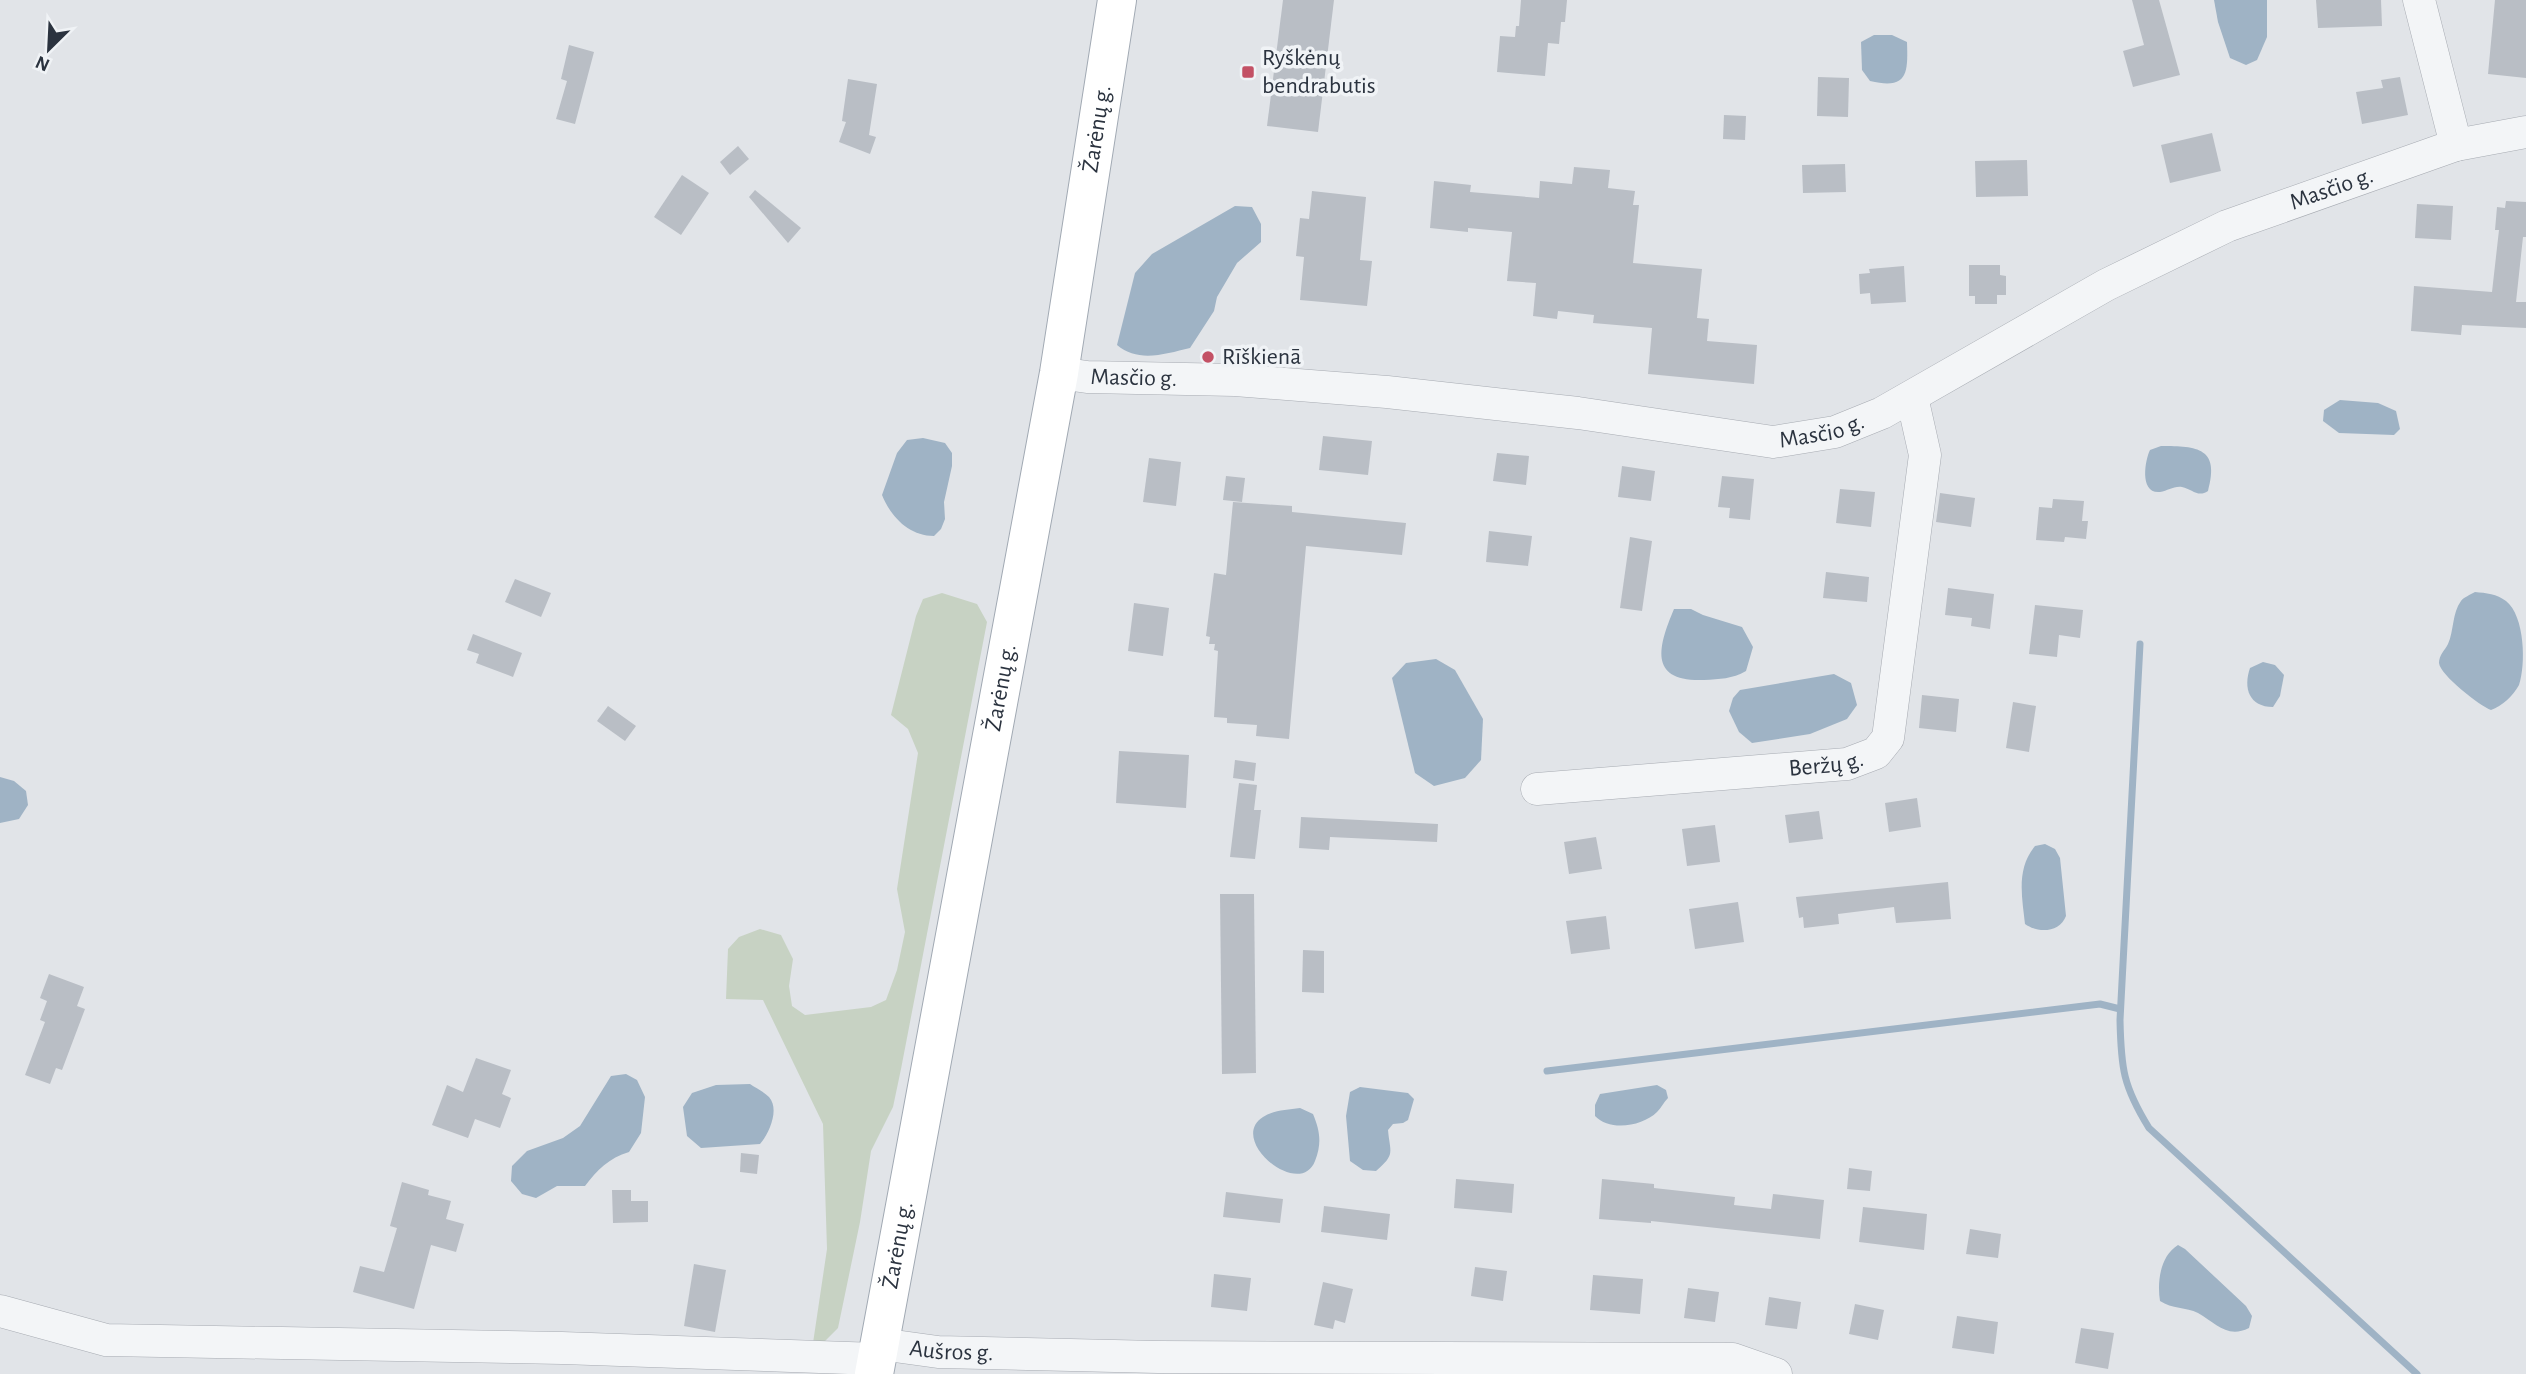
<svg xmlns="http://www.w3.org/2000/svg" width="2526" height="1374" font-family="'Alegreya Sans',sans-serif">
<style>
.green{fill:#c7d2c3}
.water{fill:#9fb3c5}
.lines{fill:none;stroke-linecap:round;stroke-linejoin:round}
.stream{stroke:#9fb3c5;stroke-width:7}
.building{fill:#b9bec5}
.minor-casing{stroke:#a7abb2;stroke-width:33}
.major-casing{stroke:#a1a9b3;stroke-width:40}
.minor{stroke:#f3f5f7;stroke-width:32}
.major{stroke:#fff;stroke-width:38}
.poi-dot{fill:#c35165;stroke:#f0f3f6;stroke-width:2.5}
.labels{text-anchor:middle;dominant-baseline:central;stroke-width:7;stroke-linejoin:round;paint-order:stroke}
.poi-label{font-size:24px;fill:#2b333f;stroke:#f0f3f6;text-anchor:start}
.street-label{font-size:24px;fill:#2b333f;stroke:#f0f3f6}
</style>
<rect width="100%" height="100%" fill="#e1e4e8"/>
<!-- green -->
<polygon class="green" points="942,593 977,604 987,622 901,1069 893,1107 871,1151 860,1222 838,1328 825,1341 813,1343 827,1249 823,1124 763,1000 726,999 728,949 739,937 760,929 781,935 793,959 789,986 792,1006 805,1015 871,1007 886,1000 897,970 905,932 897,889 918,753 908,729 891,715 916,616 923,599"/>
<!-- water -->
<g class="water">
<polygon points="2214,0 2267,0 2267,37 2257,60 2246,65 2230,58 2218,22"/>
<path d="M1874,35H1892L1907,42C1908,73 1908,90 1870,81L1862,70L1861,42Z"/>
<path d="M1235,206L1252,207L1261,224V242L1237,263L1217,297L1214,311L1190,348C1165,354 1138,363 1117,345L1135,273L1152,254Z"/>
<polygon points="2340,400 2378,403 2396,411 2400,429 2394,435 2339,433 2323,421 2324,410"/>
<path d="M923,438L945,443L952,453V466L944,502L945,519L941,529L934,536C909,536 891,517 882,495L897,453L907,440Z"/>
<path d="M2161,446C2198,446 2220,448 2208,491C2198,498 2192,489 2182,487C2173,486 2168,491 2160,492C2139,494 2145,460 2150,450Z"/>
<path d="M2475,592C2486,593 2497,594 2506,601C2525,616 2526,665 2519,685C2513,696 2502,706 2491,710C2480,706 2440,675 2439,663C2439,655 2445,650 2448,644C2454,631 2452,613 2461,601C2464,597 2470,595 2475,592Z"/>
<path d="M1674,609H1691L1703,615L1742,627L1753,647L1746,671C1732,679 1720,679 1704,680C1648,682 1658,647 1674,609Z"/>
<polygon points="1436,659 1455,670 1483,719 1481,760 1465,778 1434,786 1415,773 1392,678 1406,663"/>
<path d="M2263,662L2275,665L2284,675L2280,696L2273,707C2249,707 2243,688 2250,668Z"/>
<polygon points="1834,674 1851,683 1857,705 1847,719 1810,734 1752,743 1739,732 1729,711 1733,698 1740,690"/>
<polygon points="0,777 14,781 26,791 28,805 19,819 0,823"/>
<path d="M2045,844L2055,849L2060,858L2066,916C2060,932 2039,934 2025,924C2022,897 2016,869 2035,846Z"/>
<path d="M626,1074L637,1080L645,1097L641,1133L629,1152C609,1158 597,1170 585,1186H557L536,1198L522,1194L511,1181L512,1166L527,1151L563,1138L580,1126L611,1076Z"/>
<path d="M750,1084C756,1088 764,1092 769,1097C780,1109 769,1134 760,1144L701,1148L687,1136L683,1107L692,1093L716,1085Z"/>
<path d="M1657,1085L1666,1090L1668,1098C1664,1102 1661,1108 1657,1112C1643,1126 1610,1132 1595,1116V1105L1600,1094Z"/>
<path d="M1360,1087L1408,1093L1414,1099L1408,1120L1403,1123L1393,1124L1388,1130C1390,1153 1396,1154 1376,1171L1363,1170L1350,1161L1346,1116L1350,1092Z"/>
<path d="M1300,1108L1313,1114C1320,1131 1322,1143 1315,1161C1300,1200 1227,1140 1263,1117C1274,1110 1287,1110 1300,1108Z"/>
<path d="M2178,1245L2185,1249L2246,1306L2252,1316L2249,1328C2227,1339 2216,1323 2198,1313C2186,1307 2172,1309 2160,1301C2157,1282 2160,1256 2178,1245Z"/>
</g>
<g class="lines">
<!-- stream -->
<g class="stream">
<path d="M2140,644L2120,1020C2121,1068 2123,1086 2149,1128L2417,1374"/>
<polyline points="1547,1071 2100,1004 2120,1009"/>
</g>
</g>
<!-- building -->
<g class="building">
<polygon points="1283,0 1334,0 1318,132 1267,126"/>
<polygon points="1521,0 1567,0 1565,22 1561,22 1559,44 1548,43 1545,76 1497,72 1500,36 1515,37 1516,26 1519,26"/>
<polygon points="2132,0 2159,0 2180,75 2133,87 2123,51 2144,45"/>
<polygon points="2316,0 2381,0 2382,26 2318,28"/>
<polygon points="2495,0 2526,0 2526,78 2488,74"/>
<polygon points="569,45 594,52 575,124 556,119 567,81 561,79"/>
<polygon points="1818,77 1849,78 1848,117 1817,116"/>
<polygon points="2400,77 2408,115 2362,124 2356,92 2383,88 2381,80"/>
<polygon points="848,79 877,84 869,135 876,137 870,154 839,142 846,122 842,121"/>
<polygon points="1724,115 1746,116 1745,140 1723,139"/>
<polygon points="2212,133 2221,171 2170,183 2161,145"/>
<polygon points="738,146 749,159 730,175 720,162"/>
<polygon points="2027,160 2028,196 1976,197 1975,161"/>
<polygon points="1845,164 1846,192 1803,193 1802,165"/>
<polygon points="1574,167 1610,170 1608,188 1635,191 1633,205 1639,205 1633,263 1702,269 1697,318 1709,319 1707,341 1757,345 1754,384 1648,374 1652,328 1593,323 1594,315 1558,311 1557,319 1533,316 1536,283 1507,281 1512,232 1468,228 1468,232 1430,228 1434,181 1471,185 1470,192 1539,198 1540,181 1572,184"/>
<polygon points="682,175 709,193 681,235 654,217"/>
<polygon points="755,190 801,228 788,243 749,197"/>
<polygon points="1312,191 1366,197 1360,260 1372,261 1367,306 1300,300 1304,257 1296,256 1300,218 1309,219"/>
<polygon points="2506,201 2526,202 2526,237 2523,237 2516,302 2526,302 2526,328 2462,325 2461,335 2411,331 2414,286 2492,292 2499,230 2495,230 2497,207 2505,208"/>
<polygon points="2417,204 2453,206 2451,240 2415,238"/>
<polygon points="1969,265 2000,265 2000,275 2006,276 2006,295 1997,295 1997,304 1975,304 1975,296 1969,296"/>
<polygon points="1904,266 1906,302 1871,304 1870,293 1860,294 1859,274 1870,273 1869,269"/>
<polygon points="1323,436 1372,441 1368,475 1319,470"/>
<polygon points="1497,453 1529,456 1526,485 1493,481"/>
<polygon points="1149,458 1181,462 1176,506 1143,502"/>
<polygon points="1622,466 1655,471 1651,501 1618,497"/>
<polygon points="1226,476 1245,478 1242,502 1223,500"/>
<polygon points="1722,476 1754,479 1750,520 1729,518 1730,508 1718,507"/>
<polygon points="1840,489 1875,492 1871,527 1836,523"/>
<polygon points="1940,493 1975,498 1971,527 1936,522"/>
<polygon points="2053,499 2084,501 2082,521 2088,521 2086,539 2065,537 2064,542 2036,540 2039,507 2052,508"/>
<polygon points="1233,502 1292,506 1292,512 1406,523 1402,555 1306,546 1289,739 1256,736 1257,725 1227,723 1227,718 1214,717 1218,651 1214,650 1215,644 1209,644 1210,637 1206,636 1214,573 1226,575"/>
<polygon points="1489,531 1532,536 1528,566 1486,562"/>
<polygon points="1630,537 1652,541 1642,611 1620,608"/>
<polygon points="1826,572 1869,577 1867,602 1823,598"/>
<polygon points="515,579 551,593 541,617 505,602"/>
<polygon points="1948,588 1994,594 1990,629 1971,626 1972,618 1945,615"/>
<polygon points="1134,603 1169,608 1163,656 1128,651"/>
<polygon points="2035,605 2083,610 2080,638 2059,635 2057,657 2029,654"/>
<polygon points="473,634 522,653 513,677 476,663 479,654 467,650"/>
<polygon points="1922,695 1959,699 1956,732 1919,728"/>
<polygon points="2013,702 2036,706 2029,752 2006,748"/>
<polygon points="608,706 636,726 625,741 597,721"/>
<polygon points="1119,751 1189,755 1186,808 1116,803"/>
<polygon points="1235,760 1256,763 1254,781 1233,778"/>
<polygon points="1239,783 1257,785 1254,810 1261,810 1255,859 1230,857"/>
<polygon points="1917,798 1921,827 1889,832 1885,803"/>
<polygon points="1819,811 1823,839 1789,843 1785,815"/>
<polygon points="1301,817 1438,824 1437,842 1330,837 1329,850 1299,848"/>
<polygon points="1715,825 1720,862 1687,866 1682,829"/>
<polygon points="1596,837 1602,869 1569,874 1564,842"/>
<polygon points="1948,882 1951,919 1896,923 1894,907 1838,914 1839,924 1804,928 1803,917 1799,918 1796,897"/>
<polygon points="1220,894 1254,894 1256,1073 1222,1074"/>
<polygon points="1738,902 1744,942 1695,949 1689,909"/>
<polygon points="1606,916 1610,949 1571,954 1566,921"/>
<polygon points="1303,950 1324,951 1324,993 1302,992"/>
<polygon points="49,974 84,987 77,1006 85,1009 62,1070 56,1068 50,1084 25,1075 45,1022 40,1020 47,1001 40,998"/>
<polygon points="476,1058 511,1070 502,1094 511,1098 500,1128 475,1119 468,1138 432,1125 447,1085 463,1092"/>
<polygon points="741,1153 759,1155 757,1174 740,1172"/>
<polygon points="1849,1168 1872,1171 1870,1191 1847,1189"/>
<polygon points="1456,1179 1514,1184 1512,1213 1454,1208"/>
<polygon points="1602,1179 1654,1184 1654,1188 1735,1197 1734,1205 1771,1209 1773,1194 1824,1200 1820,1239 1651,1221 1651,1223 1599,1219"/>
<polygon points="402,1182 429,1190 428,1195 451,1201 446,1219 464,1224 456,1252 431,1245 414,1309 353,1292 360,1266 384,1272 397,1228 390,1226"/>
<polygon points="612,1190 631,1190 631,1201 648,1201 648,1222 613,1223"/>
<polygon points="1226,1192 1283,1199 1280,1223 1223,1217"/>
<polygon points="1324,1206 1390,1214 1387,1240 1321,1232"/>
<polygon points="1863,1207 1927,1214 1924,1250 1859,1242"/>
<polygon points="1970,1229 2001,1234 1998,1258 1966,1254"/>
<polygon points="694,1264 726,1270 715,1332 684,1326"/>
<polygon points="1475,1267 1507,1271 1503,1301 1471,1296"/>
<polygon points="1214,1274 1251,1278 1247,1311 1211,1307"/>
<polygon points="1593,1275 1643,1279 1640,1314 1590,1310"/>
<polygon points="1323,1282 1353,1289 1345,1323 1335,1320 1333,1329 1314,1325"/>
<polygon points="1688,1288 1719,1292 1715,1322 1684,1318"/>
<polygon points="1769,1297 1801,1302 1797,1329 1765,1325"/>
<polygon points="1855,1304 1884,1310 1878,1340 1849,1334"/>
<polygon points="1957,1316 1998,1322 1994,1354 1952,1348"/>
<polygon points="2081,1328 2114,1333 2108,1369 2075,1363"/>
</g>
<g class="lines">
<defs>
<g id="minor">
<polyline points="2419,0 2456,145"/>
<path id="s1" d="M1059,373L1087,377L1235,380L1387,392L1578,413L1773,442L1835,432L1882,413L2106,285L2227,226L2456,145L2526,132"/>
<path id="s2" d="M1537,789L1847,764L1876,753L1888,738L1925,455L1912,397"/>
<polyline points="0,1311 106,1340 562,1348 877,1359"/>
<path id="s3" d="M880,1344L938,1352L1158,1357L1733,1359L1776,1374"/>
</g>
<g id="major">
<path id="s4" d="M874,1374L1059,373L1117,0"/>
</g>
</defs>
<!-- minor casing -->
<use href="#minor" class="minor-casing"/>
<!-- major casing -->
<use href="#major" class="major-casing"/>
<!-- minor -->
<use href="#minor" class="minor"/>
<!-- major -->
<use href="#major" class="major"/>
</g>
<!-- markers -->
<g class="poi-dot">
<rect x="1241" y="65" width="14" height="14" rx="3.5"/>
<circle cx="1208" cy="357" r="7"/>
</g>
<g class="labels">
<!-- poi labels -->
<g class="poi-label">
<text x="1262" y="58">Ryškėnų<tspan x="1262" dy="28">bendrabutis</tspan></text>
<text x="1222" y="357">Rīškienā</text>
</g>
<!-- street labels -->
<g class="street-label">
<text stroke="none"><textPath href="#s4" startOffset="1265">Žarėnų g.</textPath></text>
<text stroke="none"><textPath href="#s1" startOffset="1335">Masčio g.</textPath></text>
<text stroke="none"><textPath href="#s1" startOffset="75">Masčio g.</textPath></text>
<text stroke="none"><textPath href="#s1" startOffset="768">Masčio g.</textPath></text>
<text stroke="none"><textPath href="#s4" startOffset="698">Žarėnų g.</textPath></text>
<text stroke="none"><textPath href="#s2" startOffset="290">Beržų g.</textPath></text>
<text stroke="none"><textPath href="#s4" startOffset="131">Žarėnų g.</textPath></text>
<text stroke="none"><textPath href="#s3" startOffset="72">Aušros g.</textPath></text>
</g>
</g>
<!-- north arrow -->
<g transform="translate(49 49) rotate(204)" stroke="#f0f3f6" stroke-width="5" paint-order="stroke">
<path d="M0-5L12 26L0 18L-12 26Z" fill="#2b333f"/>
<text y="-10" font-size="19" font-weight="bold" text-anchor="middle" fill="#2b333f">N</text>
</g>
</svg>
